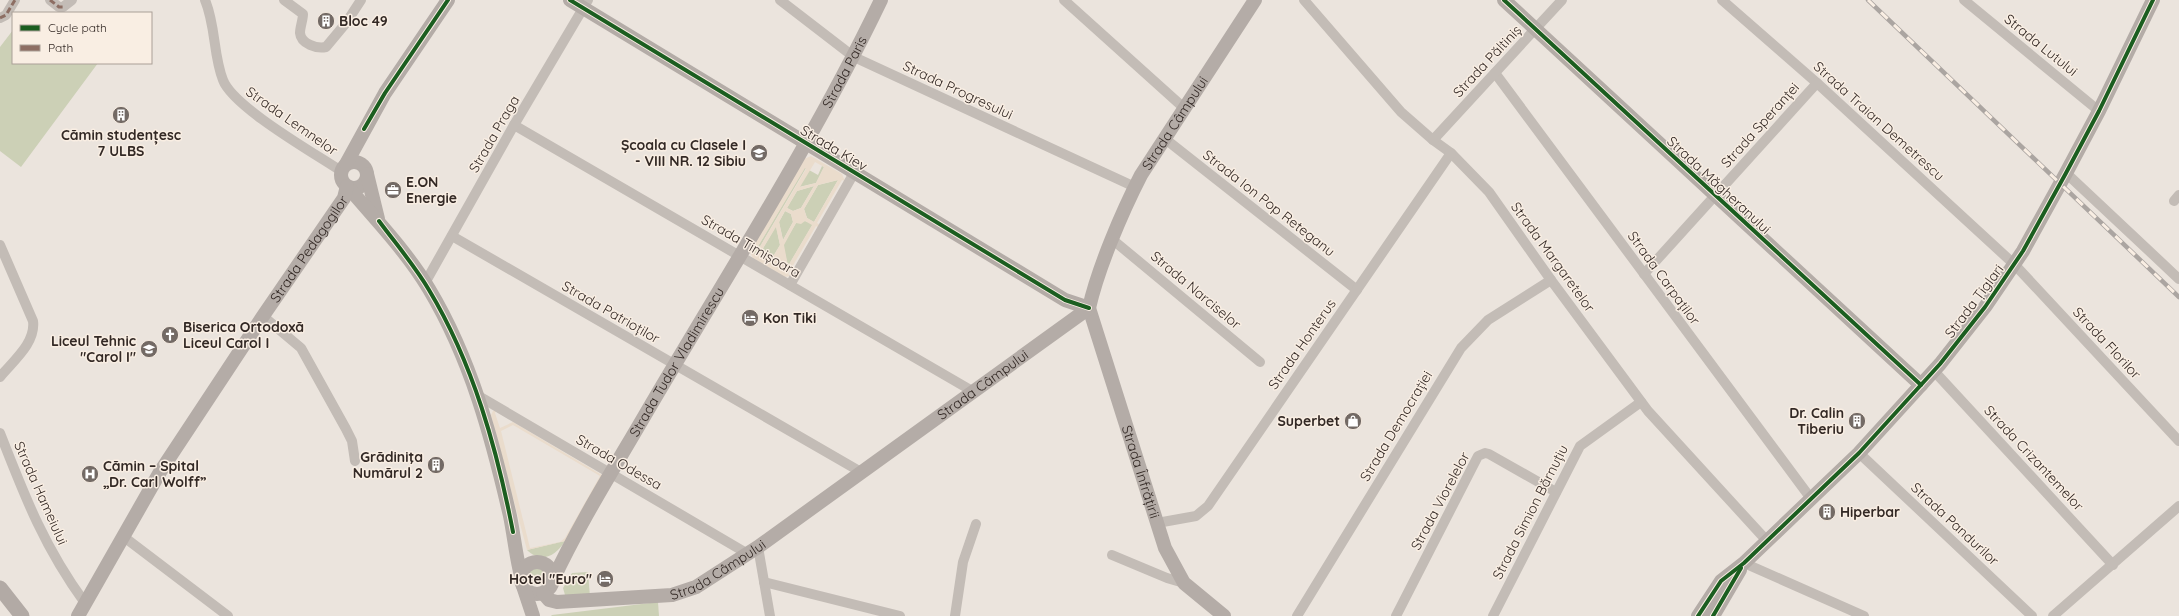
<svg xmlns="http://www.w3.org/2000/svg" width="2179" height="616" font-family="Quicksand,sans-serif">
<style>
.green{fill:#ccd0b6}
.plaza{fill:#eadccc;fill-rule:evenodd}
.lines{fill:none;stroke-linecap:round;stroke-linejoin:round}
.street{stroke:#c3bcb6;stroke-width:10}
.secondary{stroke:#b4aca7;stroke-width:14}
.primary{stroke:#b2aaa5;stroke-width:15}
.rail-casing{stroke:#aba5a1;stroke-width:4.5}
.rail{stroke:#f9eee3;stroke-width:3;stroke-dasharray:9;stroke-linecap:butt}
.quiet{stroke:#8d6e63;stroke-width:3;stroke-dasharray:6 3;stroke-linecap:butt}
.cycleway-casing{stroke:#f9eee3;stroke-width:6}
.cycleway{stroke:#1b5e20;stroke-width:4}
.labels{text-anchor:middle;dominant-baseline:central;stroke-width:3;stroke-linejoin:round;paint-order:stroke}
.poi-label{font-size:14px;font-weight:bold;fill:#332925;stroke:#f9eee3;text-anchor:start}
.street-label{font-size:14px;fill:#332925;stroke:#f9eee3}
</style>
<rect width="100%" height="100%" fill="#ebe4dd"/>
<!-- green -->
<g class="green">
<polygon points="13,30 13,63 98,63 21,167 0,151 0,47"/>
<polygon points="822,166 824,167 816,183 799,187 809,170 818,175"/>
<polygon points="804,168 806,168 755,255 754,253"/>
<polygon points="838,180 814,222 807,218 804,209 818,185"/>
<polygon points="814,186 801,208 793,211 787,208 797,191"/>
<polygon points="785,211 791,214 793,222 783,240 779,222"/>
<polygon points="805,221 813,224 788,266 783,245 796,223"/>
<polygon points="776,226 780,245 771,260 762,255 762,250"/>
<path d="M565,541C556,556 541,564 527,550Z"/>
<circle cx="537" cy="576" r="9"/>
<polygon points="588,572 590,597 565,595 563,588 572,573"/>
<polygon points="658,602 659,616 551,616 552,615"/>
</g>
<!-- plaza -->
<g class="plaza">
<path d="M811,156L842,174L845,181L842,180L817,223L820,225L819,228L816,226L788,274L791,276L784,277L753,258L750,252L804,159ZM815,162L824,167L816,183L800,187ZM805,168L806,169L755,255L754,253ZM838,180L814,222L807,218L804,209L818,185ZM814,186L801,208L793,211L787,208L797,191ZM785,211L791,214L793,222L783,240L779,222ZM805,221L812,225L788,266L784,245L796,223L801,224ZM776,227L780,245L771,260L762,255V250Z"/>
<path d="M493,411H496L495,413L500,428L513,422L602,475L565,541L527,550L491,415ZM513,425L600,476L565,538L560,542L530,548L501,431Z"/>
</g>
<g class="lines">
<!-- street -->
<g class="street">
<polyline points="50,0 59,7 63,7 72,0"/>
<path d="M205,0C216,26 213,55 223,80C233,107 314,153 341,171"/>
<path d="M284,0L303,14C303,20 300,27 300,33C301,44 317,49 326,47L346,23L361,0"/>
<polyline points="780,0 854,57 1135,187"/>
<polyline points="1064,0 1184,108"/>
<polyline points="1304,0 1401,112 1433,140 1451,153 1489,192 1551,280 1648,411 1767,541"/>
<polyline points="1722,0 1817,83 2015,265 2179,441"/>
<polyline points="1964,0 2099,111"/>
<polyline points="0,18 6,15 15,0"/>
<polyline points="1495,73 1812,500"/>
<polyline points="514,125 974,392"/>
<polyline points="1164,138 1357,290"/>
<polyline points="1433,140 1562,0"/>
<polyline points="2066,173 2179,279"/>
<polyline points="2174,201 2179,195"/>
<polyline points="452,236 861,472"/>
<polyline points="1113,240 1260,362"/>
<path d="M0,245L33,321C36,343 13,361 0,377"/>
<polyline points="1644,274 1817,83"/>
<polyline points="425,283 514,125 588,0"/>
<polyline points="790,285 854,173"/>
<polyline points="263,316 301,348 346,429 352,441 355,461"/>
<polyline points="1934,371 2113,565"/>
<polyline points="477,395 748,554"/>
<path d="M0,433C25,497 44,547 85,603"/>
<polyline points="1859,453 2032,616"/>
<polyline points="1157,523 1196,516 1208,506 1451,153"/>
<polyline points="124,537 228,616"/>
<polyline points="758,547 770,616"/>
<polyline points="1112,555 1167,578 1184,583"/>
<polyline points="1744,563 1864,616"/>
<polyline points="764,582 900,616"/>
<polyline points="955,616 963,562 976,524"/>
<polyline points="1297,616 1461,348 1488,320 1551,280"/>
<polyline points="1396,616 1478,456 1485,453 1489,454 1556,492"/>
<polyline points="1493,616 1580,446 1641,402"/>
<polyline points="2053,616 2179,506"/>
</g>
<!-- secondary -->
<g class="secondary">
<path id="s1" d="M570,0L1065,300L1089,308L1165,548L1184,583L1224,616"/>
<polyline points="1504,0 1921,385"/>
<circle cx="354" cy="175" r="13"/>
<polyline points="346,164 385,93 448,0"/>
<polyline points="367,174 378,219"/>
<path d="M348,187C376,220 407,252 429,289C471,359 492,438 510,516C514,536 516,556 521,576"/>
<circle cx="537" cy="578" r="16"/>
<path id="s2" d="M552,582C579,524 613,470 645,415C725,278 812,144 881,0"/>
<polyline points="523,586 533,616"/>
<path id="s3" d="M543,593L549,600L557,602L672,595L696,587L758,547L1089,308C1098,268 1122,212 1141,175L1255,0"/>
<path id="s4" d="M78,616L160,472L263,316L344,198L347,186"/>
<polyline points="1698,616 1721,581 1744,563 1859,453 1940,364 1985,307 2023,251 2066,173 2099,111 2153,0"/>
<polyline points="1713,616 1740,570"/>
</g>
<!-- primary -->
<polyline class="primary" points="0,588 22,616"/>
<defs>
<polyline id="rail" points="1868,0 2179,297"/>
</defs>
<!-- rail casing -->
<use href="#rail" class="rail-casing"/>
<!-- rail -->
<use href="#rail" class="rail"/>
<!-- quiet -->
<g class="quiet">
<polyline points="50,0 59,7 63,7"/>
<polyline points="0,18 6,15 15,0"/>
</g>
<defs>
<g id="cycleway">
<polyline points="570,0 1065,300 1089,308"/>
<polyline points="1504,0 1921,385"/>
<polyline points="364,129 385,93 448,0"/>
<path d="M379,221C396,244 415,266 429,290C473,363 497,449 513,532"/>
<polyline points="1698,616 1721,581 1744,563 1859,453 1940,364 1985,307 2023,251 2066,173 2099,111 2153,0"/>
<polyline points="1713,616 1741,568"/>
</g>
</defs>
<!-- cycleway casing -->
<use href="#cycleway" class="cycleway-casing"/>
<!-- cycleway -->
<use href="#cycleway" class="cycleway"/>
</g>
<!-- icons -->
<defs>
<symbol id="building-disc" viewBox="-11 -11 22 22"><circle r="9.5" fill="#736a65" stroke="#f9eee3"/><path d="M-4-6H4V6H1V3H-1V6H-4ZM-2.5-4.3h1.7v1.8h-1.7ZM.8-4.3h1.7v1.8H.8ZM-2.5-1h1.7V.8h-1.7ZM.8-1h1.7V.8H.8Z" fill="#fff"/></symbol>
<symbol id="school-disc" viewBox="-11 -11 22 22"><circle r="9.5" fill="#736a65" stroke="#f9eee3"/><path d="M0-5L7-2L0 1L-7-2ZM-4 1L0 2.5L4 1V4Q0 6-4 4Z" fill="#fff"/></symbol>
<symbol id="office-disc" viewBox="-11 -11 22 22"><circle r="9.5" fill="#736a65" stroke="#f9eee3"/><path d="M-6-3h4V-5.5h4V-3h4V5H-6ZM-1-4.5V-3h2v-1.5ZM-6 0V1H6V0Z" fill="#fff"/></symbol>
<symbol id="hotel-disc" viewBox="-11 -11 22 22"><circle r="9.5" fill="#736a65" stroke="#f9eee3"/><path d="M-6-4.5h1.5V1H6V5H4.5V3h-9V5H-6ZM-4 0a1.8 1.8 0 1 1 3.6 0ZM.5 0V-2.5h3Q6-2.5 6 0Z" fill="#fff"/></symbol>
<symbol id="church-disc" viewBox="-11 -11 22 22"><circle r="9.5" fill="#736a65" stroke="#f9eee3"/><path d="M-1.2-6h2.4v3.5h3.3v2.4h-3.3V6h-2.4V-.1h-3.3v-2.4h3.3Z" fill="#fff"/></symbol>
<symbol id="shop-disc" viewBox="-11 -11 22 22"><circle r="9.5" fill="#736a65" stroke="#f9eee3"/><path d="M-5-2.5h2.3a2.7 3.5 0 0 1 5.4 0H5L5.5 6h-11ZM-1.5-2.5h3a1.5 2.3 0 0 0-3 0Z" fill="#fff"/></symbol>
<symbol id="hospital-disc" viewBox="-11 -11 22 22"><circle r="9.5" fill="#736a65" stroke="#f9eee3"/><path d="M-5-5h3v3.5h4V-5h3V5h-3V1.5h-4V5h-3Z" fill="#fff"/></symbol>
</defs>
<g fill-rule="evenodd">
<use href="#building-disc" x="316" y="11" width="20" height="20"/>
<use href="#building-disc" x="111" y="105" width="20" height="20"/>
<use href="#school-disc" x="749" y="143" width="20" height="20"/>
<use href="#office-disc" x="383" y="180" width="20" height="20"/>
<use href="#hotel-disc" x="740" y="308" width="20" height="20"/>
<use href="#church-disc" x="160" y="325" width="20" height="20"/>
<use href="#school-disc" x="139" y="339" width="20" height="20"/>
<use href="#shop-disc" x="1343" y="411" width="20" height="20"/>
<use href="#building-disc" x="1847" y="411" width="20" height="20"/>
<use href="#building-disc" x="426" y="455" width="20" height="20"/>
<use href="#hospital-disc" x="80" y="464" width="20" height="20"/>
<use href="#building-disc" x="1817" y="502" width="20" height="20"/>
<use href="#hotel-disc" x="595" y="569" width="20" height="20"/>
</g>
<g class="labels">
<!-- poi labels -->
<g class="poi-label">
<text x="339" y="21">Bloc 49</text>
<text x="121" y="135" text-anchor="middle">Cămin studențesc<tspan x="121" dy="16">7 ULBS</tspan></text>
<text x="746" y="145" text-anchor="end">Școala cu Clasele I<tspan x="746" dy="16">- VIII NR. 12 Sibiu</tspan></text>
<text x="406" y="182">E.ON<tspan x="406" dy="16">Energie</tspan></text>
<text x="763" y="318">Kon Tiki</text>
<text x="183" y="327">Biserica Ortodoxă<tspan x="183" dy="16">Liceul Carol I</tspan></text>
<text x="136" y="341" text-anchor="end">Liceul Tehnic<tspan x="136" dy="16">"Carol I"</tspan></text>
<text x="1844" y="413" text-anchor="end">Dr. Calin<tspan x="1844" dy="16">Tiberiu</tspan></text>
<text x="1340" y="421" text-anchor="end">Superbet</text>
<text x="423" y="457" text-anchor="end">Grădiniţa<tspan x="423" dy="16">Numărul 2</tspan></text>
<text x="103" y="466">Cămin – Spital<tspan x="103" dy="16">„Dr. Carl Wolff”</tspan></text>
<text x="1840" y="512">Hiperbar</text>
<text x="592" y="579" text-anchor="end">Hotel "Euro"</text>
</g>
<!-- street labels -->
<g class="street-label">
<text transform="translate(2041 45) rotate(39)">Strada Lutului</text>
<text transform="translate(1487 61) rotate(-47)">Strada Păltiniș</text>
<text stroke="none"><textPath href="#s2" startOffset="588">Strada Paris</textPath></text>
<text transform="translate(958 90) rotate(25)">Strada Progresului</text>
<text transform="translate(292 121) rotate(35)">Strada Lemnelor</text>
<text transform="translate(1879 121) rotate(42)">Strada Traian Demetrescu</text>
<text stroke="none"><textPath href="#s3" startOffset="845">Strada Câmpului</textPath></text>
<text transform="translate(1760 125) rotate(-48)">Strada Speranței</text>
<text transform="translate(494 134) rotate(-60)">Strada Praga</text>
<text transform="translate(834 148) rotate(31)">Strada Kiev</text>
<text transform="translate(1719 185) rotate(43)">Strada Măgheranului</text>
<text transform="translate(1269 203) rotate(38)">Strada Ion Pop Reteganu</text>
<text transform="translate(751 246) rotate(30)">Strada Timișoara</text>
<text stroke="none"><textPath href="#s4" startOffset="434">Strada Pedagogilor</textPath></text>
<text transform="translate(1553 257) rotate(54)">Strada Margaretelor</text>
<text transform="translate(1664 278) rotate(54)">Strada Carpaților</text>
<text transform="translate(1196 290) rotate(40)">Strada Narciselor</text>
<text transform="translate(1974 301) rotate(-53)">Strada Țiglari</text>
<text transform="translate(611 312) rotate(30)">Strada Patrioților</text>
<text transform="translate(2107 343) rotate(47)">Strada Florilor</text>
<text transform="translate(1302 344) rotate(-55)">Strada Honterus</text>
<text stroke="none"><textPath href="#s2" startOffset="253">Strada Tudor Vladimirescu</textPath></text>
<text stroke="none"><textPath href="#s3" startOffset="509">Strada Câmpului</textPath></text>
<text transform="translate(1396 426) rotate(-59)">Strada Democrației</text>
<text transform="translate(2034 458) rotate(47)">Strada Crizantemelor</text>
<text transform="translate(619 462) rotate(30)">Strada Odessa</text>
<text stroke="none"><textPath href="#s1" startOffset="776">Strada Înfrățirii</textPath></text>
<text transform="translate(41 493) rotate(66)">Strada Hameiului</text>
<text transform="translate(1440 501) rotate(-62)">Strada Viorelelor</text>
<text transform="translate(1530 512) rotate(-63)">Strada Simion Bărnuțiu</text>
<text transform="translate(1955 524) rotate(43)">Strada Pandurilor</text>
<text stroke="none"><textPath href="#s3" startOffset="185">Strada Câmpului</textPath></text>
</g>
</g>
<!-- legend -->
<rect x="12" y="12" width="140" height="52" fill="#f9eee3" stroke="#aa9f97"/>
<rect x="20" y="25" width="20" height="6" fill="#1b5e20" stroke="#aa9f97"/>
<text x="48" y="32" font-size="12" fill="#332925">Cycle path</text>
<rect x="20" y="45" width="20" height="6" fill="#8d6e63" stroke="#aa9f97"/>
<text x="48" y="52" font-size="12" fill="#332925">Path</text>
</svg>
